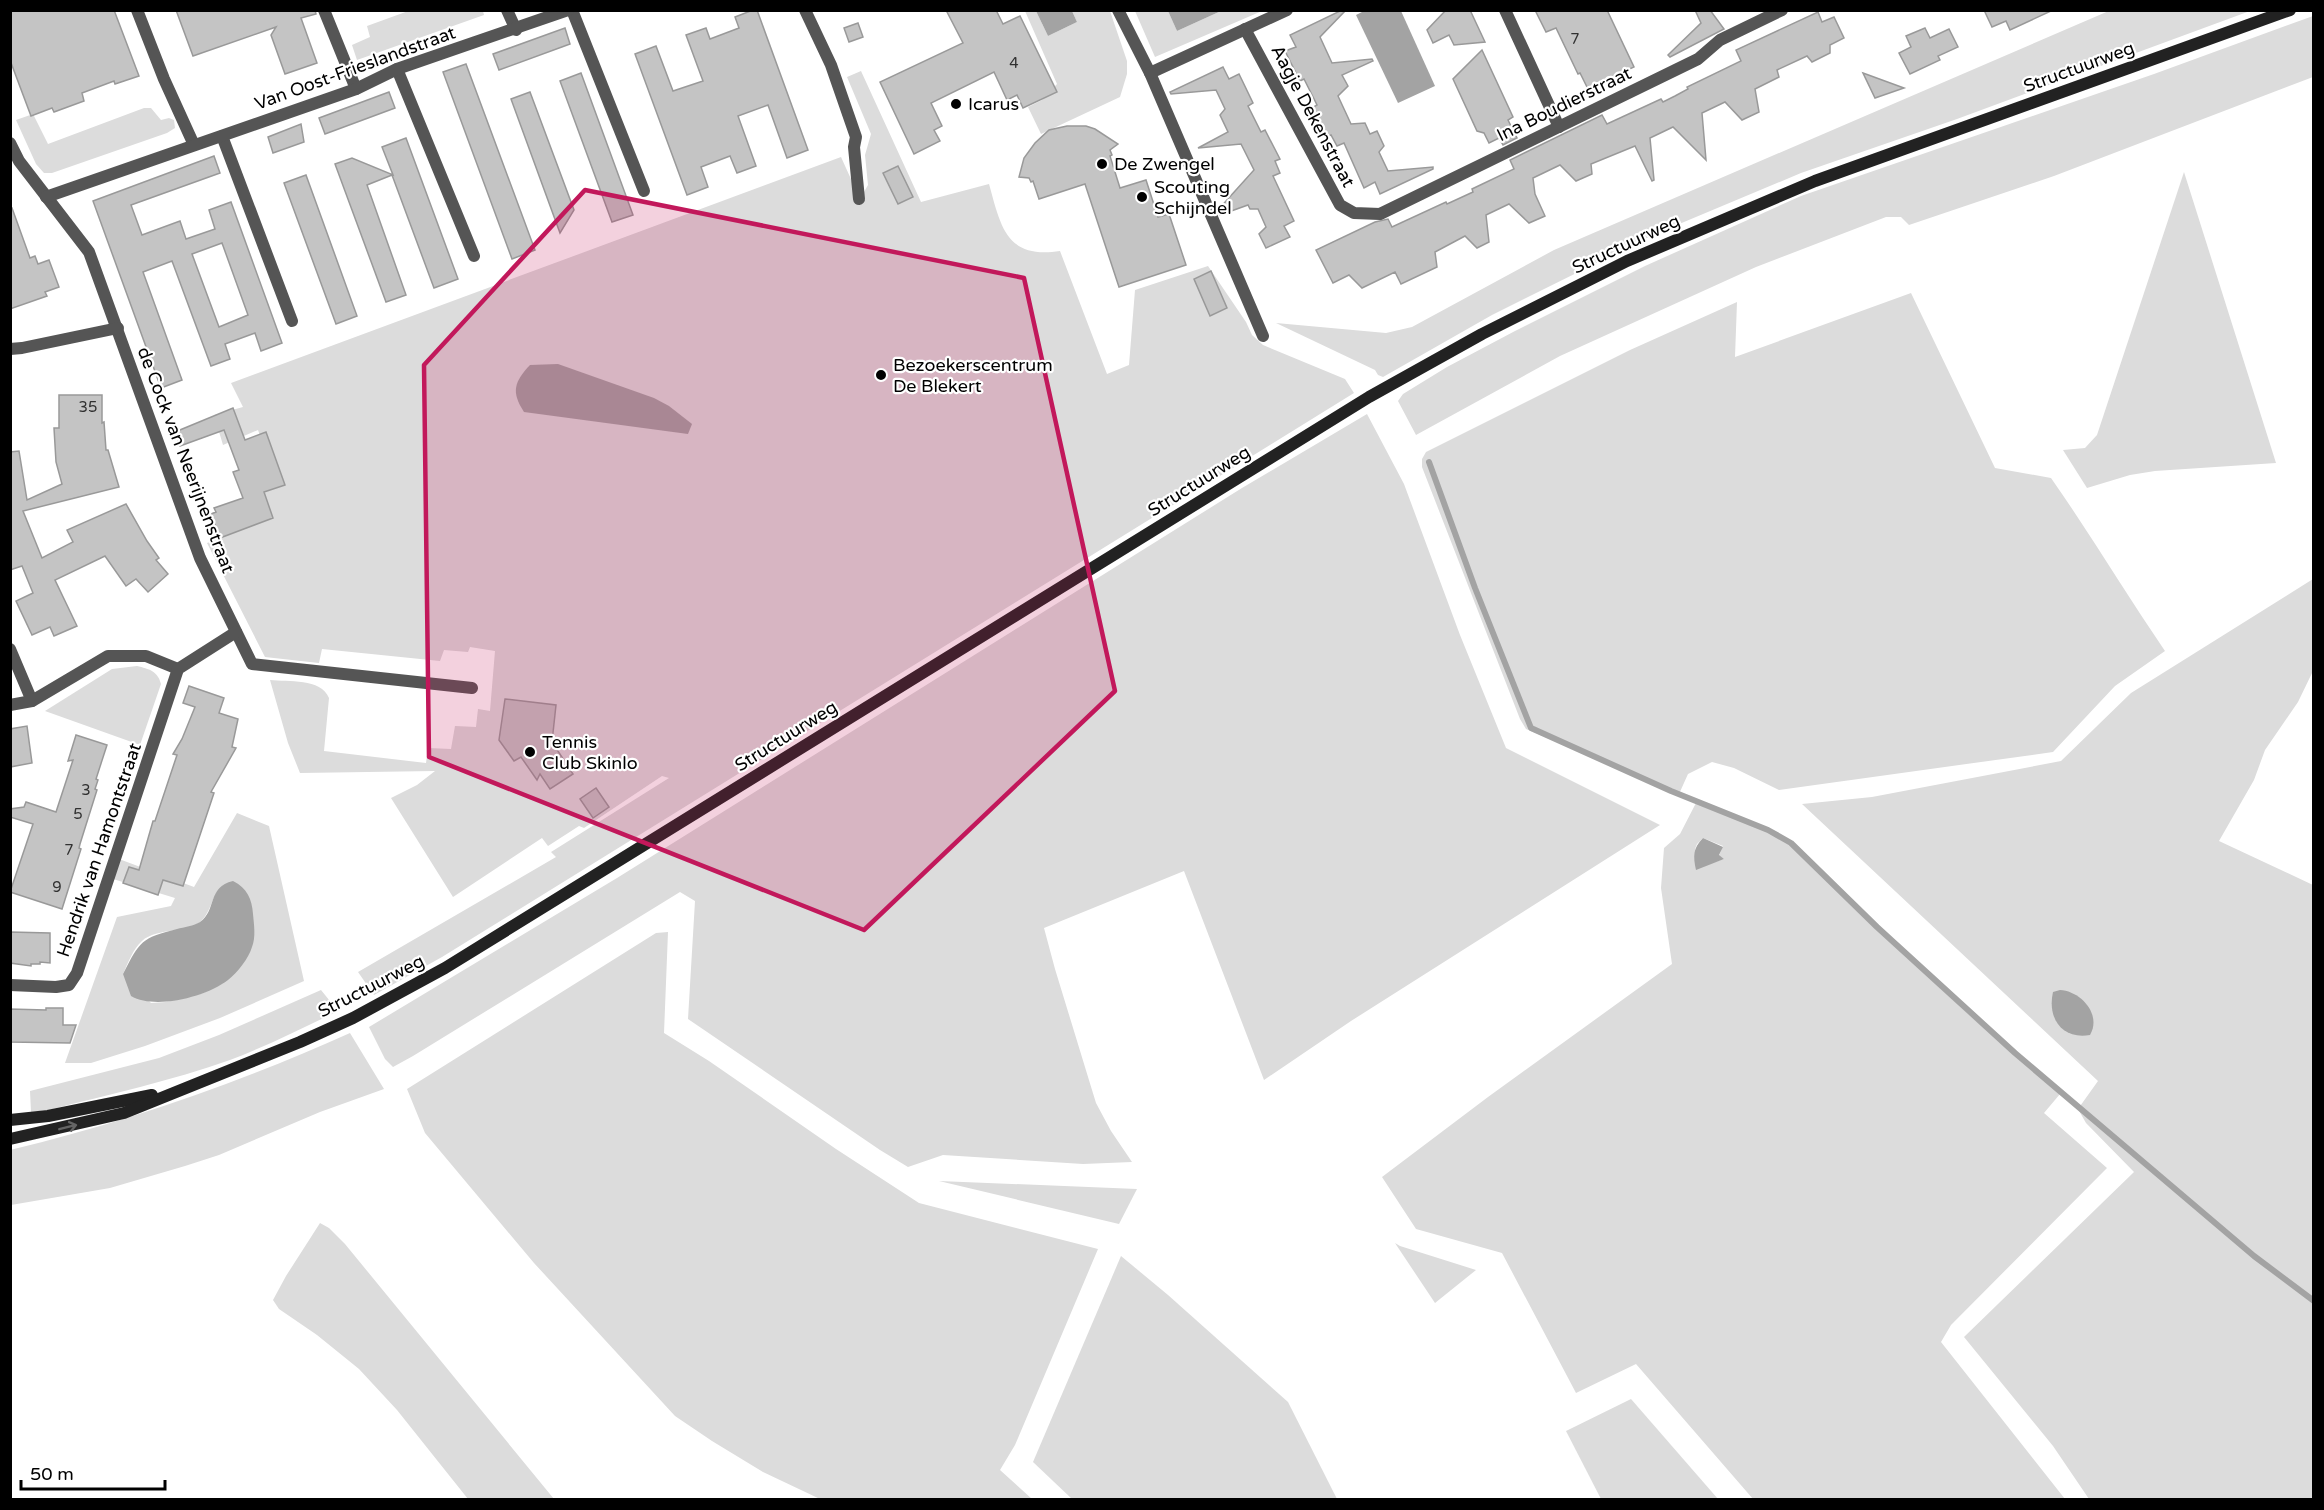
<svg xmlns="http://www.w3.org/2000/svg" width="2324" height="1510" font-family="'Varela Round',sans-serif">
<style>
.green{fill:#dcdcdc;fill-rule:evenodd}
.water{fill:#a3a3a3}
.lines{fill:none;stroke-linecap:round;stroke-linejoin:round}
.stream{stroke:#a3a3a3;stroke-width:6}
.building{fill:#c4c4c4;stroke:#999;stroke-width:1.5;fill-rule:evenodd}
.minor{stroke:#555;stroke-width:12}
.secondary{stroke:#222;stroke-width:12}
.oneway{stroke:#646464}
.marked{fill:#c2185b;fill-opacity:0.2;stroke:#c2185b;stroke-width:4.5;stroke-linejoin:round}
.poi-dot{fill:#000;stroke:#fff;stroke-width:2}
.labels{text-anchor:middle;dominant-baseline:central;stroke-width:4.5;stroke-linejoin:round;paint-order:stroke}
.number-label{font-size:15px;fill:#313131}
.street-label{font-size:18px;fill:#000;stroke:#fff}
.poi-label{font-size:18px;fill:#000;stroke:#fff;text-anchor:start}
</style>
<rect width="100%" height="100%" fill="#fff"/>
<!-- green -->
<g class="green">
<polygon points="411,10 483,11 484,15 357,60 352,45 370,37 367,26"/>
<polygon points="2111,10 2250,11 1957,119 1801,173 1653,235 1492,315 1383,377 1378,375 1375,370 1276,323 1386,333 1412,327 1554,250"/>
<polygon points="1025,11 1036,11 1048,36 1077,22 1072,11 1110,11 1127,61 1127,74 1120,97 1041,134 1028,107 1042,100 1057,84"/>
<polygon points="1135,11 1168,11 1177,31 1221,11 1262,11 1155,57"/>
<polygon points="2313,16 2313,77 2054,176 1909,225 1901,217 1886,217 1756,267 1560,356 1416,435 1398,401 1403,394 1447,367 1515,331 1645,266 1801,196 2154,74"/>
<path d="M861,71L921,202L989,184C1001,227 1006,259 1060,251L1107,374L1129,365L1135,290L1208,266L1246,322L1252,335L1263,345L1345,379L1354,393L442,957L374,995L358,972L556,857L551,852L669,778L662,776L584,828L579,826L548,846L542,838L453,897L391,798L417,785L435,771L300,773L288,743L270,680C288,682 321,678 329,698L324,751L426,763L428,748L451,749L455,726L476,727L478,709L490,711L495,651L470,647L468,652L444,650L440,661L322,649L319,663L265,657L207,543L253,523L243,498L278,485L258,430L223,445L214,415L243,407L231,383L841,157L860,199L868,185L865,155L871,134L847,77Z"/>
<polygon points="144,108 151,108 161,120 169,118 174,120 175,128 167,133 52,173 44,173 36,164 16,120 33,114 48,144"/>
<polygon points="2184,172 2276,463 2155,471 2130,475 2087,488 2063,450 2085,448 2097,435"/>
<path d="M1911,293L1995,468L2051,478C2091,535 2126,594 2165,651L2115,686L2053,752L1779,790L1734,768L1712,762L1688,774L1679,794L1526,729L1520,719L1422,467V459L1426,452L1630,350L1737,302L1735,357Z"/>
<polygon points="1367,414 1404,484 1460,635 1506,748 1660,825 1351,1021 1264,1080 1184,871 1044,928 1055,969 1096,1103 1111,1131 1132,1162 1083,1164 943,1155 908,1167 880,1150 688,1019 695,901 680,892 413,1056 393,1067 385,1059 369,1027 617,878 1242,488"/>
<polygon points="2313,579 2313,671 2298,702 2265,750 2254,780 2219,841 2313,885 2313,1499 2089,1499 2053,1446 1964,1337 2134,1172 2086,1123 2078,1109 2098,1081 1802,804 1872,797 2061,761 2131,693"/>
<path d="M137,666C149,669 158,671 161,684L140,745L45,711L112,669Z"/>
<path d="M1697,801L1790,842L1873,925L1968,1014L2060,1094L2044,1113L2107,1168L1951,1325L1941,1342L2065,1499H1753L1636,1364L1576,1393L1502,1253L1416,1229L1382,1177L1488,1097L1672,964L1661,888L1664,848L1680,834ZM1703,838L1723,846L1719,856L1724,859L1703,866L1695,849L1697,844Z"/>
<path d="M237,813L269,826L304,981L220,1018L145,1046L91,1063H65L117,917L171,906L175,898L113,879L119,859L194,887ZM218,890L203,993L166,1002L151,1003L123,974C128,963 133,949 142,941C157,927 191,934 203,919C210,911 212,899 218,890Z"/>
<polygon points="668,932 664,1033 709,1061 836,1149 919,1203 1098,1249 1015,1445 1000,1470 1032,1499 820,1499 763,1472 712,1441 675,1416 534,1263 425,1133 407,1089 656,933"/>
<path d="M321,990L338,1011C303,1028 267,1046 230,1060C171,1081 110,1094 49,1110L31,1112L30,1091L159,1058L219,1035Z"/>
<path d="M350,1033L384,1089L320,1112L219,1155L185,1166L110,1188L11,1205L10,1150C127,1122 241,1082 350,1033Z"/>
<polygon points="939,1181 1137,1189 1119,1224"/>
<polygon points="320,1223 329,1228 345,1244 554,1499 468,1499 397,1410 359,1369 317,1335 279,1309 273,1300 286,1276"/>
<polygon points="1395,1243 1400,1246 1476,1270 1435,1303"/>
<polygon points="1121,1256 1168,1295 1288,1402 1337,1499 1072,1499 1033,1462"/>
<polygon points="1631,1399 1718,1499 1601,1499 1566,1431"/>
</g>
<!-- water -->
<g class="water">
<polygon points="1366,10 1401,11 1435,86 1398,103 1356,15"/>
<polygon points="1036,11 1072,11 1077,22 1048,36"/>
<polygon points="1168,11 1221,11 1177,31"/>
<path d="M558,364L654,398L669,406L692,424L688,434L524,412C511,392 514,382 530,365Z"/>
<path d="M1703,838L1723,847L1719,855L1724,859L1696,870C1693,856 1693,848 1703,838Z"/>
<path d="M233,881C247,888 252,899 253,914C254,925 256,937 252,947C249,958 237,973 228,980C206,997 155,1010 131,996L123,974C140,941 141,938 177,929C184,927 194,926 200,922C217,910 207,887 233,881Z"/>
<path d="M2060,990C2081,991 2102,1015 2090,1035C2062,1040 2047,1018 2053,992Z"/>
</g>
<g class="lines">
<!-- stream -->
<polyline class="stream" points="1429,462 1475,588 1531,728 1671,791 1768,830 1791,843 1877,927 2015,1053 2254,1256 2314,1301"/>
</g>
<!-- building -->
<g class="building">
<polygon points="10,10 114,10 139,76 115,84 114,81 82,93 84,101 54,112 52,108 31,116 10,60"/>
<polygon points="176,10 315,10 316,14 301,18 317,63 285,74 271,35 276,27 193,56"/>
<polygon points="753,10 757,10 808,150 787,158 768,105 738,116 756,166 737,173 730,156 701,167 708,187 687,195 635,54 656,46 673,91 703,81 686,35 706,28 710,39 739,28 735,17"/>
<polygon points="946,10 996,10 1003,24 1020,16 1057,92 1023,108 1017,95 1007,100 994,72 931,103 942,126 934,130 940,141 914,154 880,82 963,43"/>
<polygon points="1342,10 1345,11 1320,37 1332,63 1372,59 1373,61 1342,75 1348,86 1338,96 1351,124 1365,123 1370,134 1377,131 1384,146 1379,152 1388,171 1433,167 1433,169 1380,194 1375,182 1364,188 1344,143 1337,146 1331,135 1326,137 1312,108 1317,105 1304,79 1300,81 1285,51 1296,47 1290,35"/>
<polygon points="1446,10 1470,10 1485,42 1454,45 1449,35 1433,43 1427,30"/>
<polygon points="1535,10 1607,10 1634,67 1588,89 1580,73 1578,74 1556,28 1546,32"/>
<polygon points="1695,10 1710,10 1724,29 1670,57 1668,55 1701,23"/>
<polygon points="1984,10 2053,10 2010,30 2006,21 1992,27"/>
<polygon points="1818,12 1822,22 1834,17 1844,38 1830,45 1830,53 1812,62 1807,56 1777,70 1779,77 1755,89 1759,112 1742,120 1725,102 1702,113 1706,160 1673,127 1650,138 1654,180 1652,181 1635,146 1591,164 1592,174 1576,181 1560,165 1533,178 1535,194 1545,216 1529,223 1509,204 1486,215 1489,242 1477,248 1465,236 1435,252 1437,267 1401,284 1395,272 1362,288 1349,275 1333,283 1316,250 1375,222 1388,219 1392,227 1446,202 1447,204 1473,192 1472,189 1514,169 1510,160 1602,115 1607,124 1661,99 1663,102 1675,96 1688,89 1687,87 1741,61 1736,50"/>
<polygon points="858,23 863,37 849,42 844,28"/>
<polygon points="565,28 570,44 499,70 493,54"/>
<polygon points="1925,28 1930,38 1949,29 1958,47 1938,56 1940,60 1910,74 1899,53 1911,47 1906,36"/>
<polygon points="1482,50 1513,117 1508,120 1517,138 1503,145 1499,138 1489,143 1484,133 1477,131 1453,79"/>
<polygon points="466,64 535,250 512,259 443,72"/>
<polygon points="1223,67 1229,79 1239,74 1253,103 1248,106 1261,132 1265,130 1280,159 1275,161 1280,173 1273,176 1294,221 1284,226 1290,237 1266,248 1259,234 1266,227 1258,209 1250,209 1248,205 1220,215 1218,210 1254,170 1241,144 1198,148 1228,132 1220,115 1225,109 1216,90 1171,94 1170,92"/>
<polygon points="581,73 633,215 612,222 560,81"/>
<polygon points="1863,73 1904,88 1875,98"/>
<polygon points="389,92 395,108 325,134 319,118"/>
<polygon points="530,92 574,210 560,233 511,99"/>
<polygon points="301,124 304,142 273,153 268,137"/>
<polygon points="1067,126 1086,126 1095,129 1118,144 1110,150 1112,155 1110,156 1120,188 1146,180 1158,217 1169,214 1186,265 1119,287 1085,184 1039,199 1033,181 1031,182 1029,178 1019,177 1024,158 1035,143 1049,130"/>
<polygon points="406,138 458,279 434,288 392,175 367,185 406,295 386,302 335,164 352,158 393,175 382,147"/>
<path d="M214,156L220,173L131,205L142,235L180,221L186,239L215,229L209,210L231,202L282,343L261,351L255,333L225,344L230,359L211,366L172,261L143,272L182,380L161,388L93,201ZM222,243L248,315L219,327L192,254Z"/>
<polygon points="898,166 913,197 898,204 883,173"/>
<polygon points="306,175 357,316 336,324 284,183"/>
<polygon points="12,208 30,258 35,256 38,264 49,260 59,287 45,292 47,296 10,309 10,209"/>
<polygon points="1211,271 1227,308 1210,316 1194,279"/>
<polygon points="59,395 102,395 102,423 104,422 106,450 108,450 119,487 23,511 42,558 73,542 67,530 126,504 147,541 159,558 156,560 168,574 148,592 136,579 126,586 105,556 55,580 77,626 54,636 50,627 32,635 16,601 33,593 22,566 10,570 10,452 19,451 27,500 62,484 56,462 54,428 59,428"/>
<polygon points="233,408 245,440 266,432 285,485 264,492 273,518 220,538 211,514 216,512 214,508 243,498 233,472 239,470 224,430 180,446 175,432"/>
<polygon points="189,686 224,698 219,713 238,719 232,747 236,748 211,792 214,793 183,886 163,880 158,895 123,883 129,867 139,870 153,821 155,821 177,755 173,754 182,739 195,707 183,703"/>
<polygon points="505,699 556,705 552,742 573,774 550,789 540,774 537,780 521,757 514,761 499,740"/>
<polygon points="27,726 32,763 10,767 10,729"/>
<polygon points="76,735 107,745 96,779 98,780 95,789 97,790 80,844 79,848 81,849 62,909 10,892 33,824 10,817 10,809 24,807 26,802 56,812 73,760 68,761"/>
<polygon points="596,788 609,807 593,818 580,799"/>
<polygon points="10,932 50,933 50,963 40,962 40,964 31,964 31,966 10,963"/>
<polygon points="46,1008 63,1008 63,1025 76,1025 70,1043 10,1042 10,1009 46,1010"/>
</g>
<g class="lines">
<!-- minor -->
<g class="minor">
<polyline points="137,10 164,79 194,145"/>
<polyline points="324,10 356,89"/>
<polyline points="507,10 516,30"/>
<polyline points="572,10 644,191"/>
<polyline points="805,10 831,65 856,137 854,147 859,199"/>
<polyline points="1118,10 1150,73 1263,336"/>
<polyline points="1505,10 1559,127"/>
<polyline points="1245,29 1340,205 1354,213 1380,214 1698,59 1720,40 1782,10"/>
<polyline points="397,69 474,256"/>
<polyline points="1150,73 1287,10"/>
<polyline points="222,136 292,321"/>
<polyline points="10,143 19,161 89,252 200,558 252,664 472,688"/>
<polyline points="46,197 356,89 397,69 568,10"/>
<polyline points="10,349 22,348 118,328"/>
<polyline points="10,649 32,701"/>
<polyline points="10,705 32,701 108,656 146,656 178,669"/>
<polyline points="10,985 56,987 69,985 77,973 178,669 236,632"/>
</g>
<!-- secondary -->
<g class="secondary">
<polyline points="10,1120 48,1116 152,1095"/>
<polyline points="10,1139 124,1113 300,1042 353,1018 445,968 1369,397 1482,334 1627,261 1815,181 2290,10"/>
</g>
</g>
<!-- one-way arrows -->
<defs><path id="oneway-shaft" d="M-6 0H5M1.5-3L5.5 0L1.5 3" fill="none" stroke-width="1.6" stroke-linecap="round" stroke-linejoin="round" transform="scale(1.5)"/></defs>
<use class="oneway" href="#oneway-shaft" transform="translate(68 1127) rotate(-14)"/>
<!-- marked area -->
<path class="marked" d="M585,190L1024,278L1115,691L864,930L429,757L424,365Z"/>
<!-- markers -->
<g class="poi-dot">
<circle cx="956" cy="104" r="6"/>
<circle cx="1102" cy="164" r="6"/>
<circle cx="1142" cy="197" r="6"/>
<circle cx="881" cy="375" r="6"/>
<circle cx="530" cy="752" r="6"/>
</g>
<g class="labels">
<!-- number labels -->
<g class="number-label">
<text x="1575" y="39">7</text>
<text x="1014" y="63">4</text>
<text x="88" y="407">35</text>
<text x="86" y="790">3</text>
<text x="78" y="814">5</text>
<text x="69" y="850">7</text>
<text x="57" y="887">9</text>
</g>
<!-- street labels -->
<g class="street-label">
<text transform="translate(2079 67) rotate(-20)">Structuurweg</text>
<text transform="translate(355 68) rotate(-20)">Van Oost-Frieslandstraat</text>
<text transform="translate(1564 104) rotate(-26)">Ina Boudierstraat</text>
<text transform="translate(1313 116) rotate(62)">Aagje Dekenstraat</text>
<text transform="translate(1626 244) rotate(-25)">Structuurweg</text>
<text transform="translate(186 460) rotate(69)">de Cock van Neerijnenstraat</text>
<text transform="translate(1199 481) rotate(-32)">Structuurweg</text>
<text transform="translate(786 736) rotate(-32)">Structuurweg</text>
<text transform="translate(99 850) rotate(-71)">Hendrik van Hamontstraat</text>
<text transform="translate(371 986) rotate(-27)">Structuurweg</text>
</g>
<!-- poi labels -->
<g class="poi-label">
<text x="968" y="104">Icarus</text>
<text x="1114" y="164">De Zwengel</text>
<text x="1154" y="187">Scouting<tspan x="1154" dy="21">Schijndel</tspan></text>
<text x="893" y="365">Bezoekerscentrum<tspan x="893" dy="21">De Blekert</tspan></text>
<text x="542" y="742">Tennis<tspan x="542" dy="21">Club Skinlo</tspan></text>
</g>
</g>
<!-- border -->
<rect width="2324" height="1510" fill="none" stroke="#000000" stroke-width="24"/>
<!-- scale -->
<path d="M21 1480v9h144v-9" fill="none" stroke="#000000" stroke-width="3"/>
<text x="30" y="1480" font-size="18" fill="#000000" stroke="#ffffff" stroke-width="4.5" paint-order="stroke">50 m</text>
</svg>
